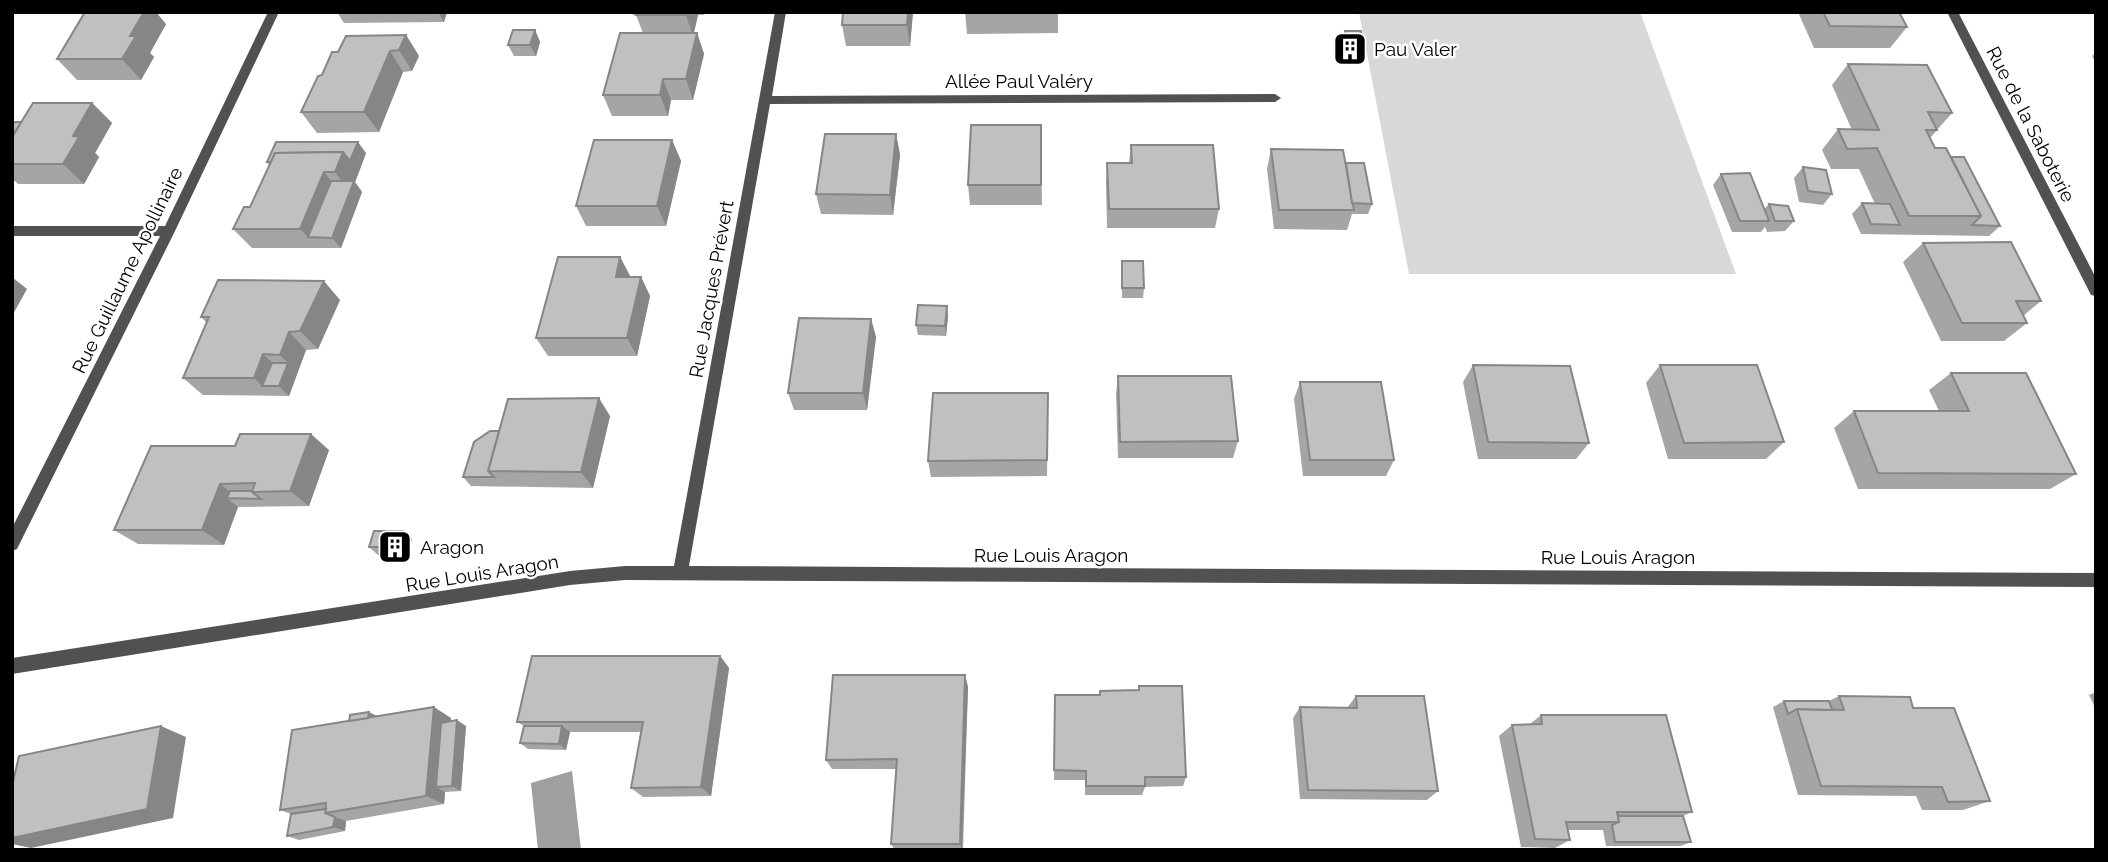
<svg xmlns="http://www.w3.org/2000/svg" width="2108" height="862" font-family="Raleway,sans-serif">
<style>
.green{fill:#d8d8d8}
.water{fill:#9f9f9f}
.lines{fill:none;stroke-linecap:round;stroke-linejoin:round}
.street{fill:#515151;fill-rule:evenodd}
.wall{fill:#a5a5a5}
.shaded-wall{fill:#868686}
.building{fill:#c0c0c0;stroke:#868686;stroke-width:2}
.labels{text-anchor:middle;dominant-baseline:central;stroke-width:5;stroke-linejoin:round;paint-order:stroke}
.poi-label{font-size:19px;fill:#000;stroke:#fff;text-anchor:start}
.street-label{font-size:19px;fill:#000;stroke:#fff}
</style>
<rect width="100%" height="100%" fill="#fff"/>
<!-- green -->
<polygon class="green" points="1359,12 1640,12 1736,274 1409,274"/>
<!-- water -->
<polygon class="water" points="572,771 581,850 538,850 531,783"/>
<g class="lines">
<!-- street -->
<g class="street">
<polygon points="268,12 279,12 175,231 17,549 12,551 12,528 160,236 12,236 12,226 165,226"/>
<polygon points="775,12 786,12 772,96 1275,94 1281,98 1275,102 770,104 689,566 2096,573 2096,587 625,580 570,585 12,674 12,658 570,571 625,566 674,566"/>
<polygon points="1947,12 1958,12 2096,278 2096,296 2091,295"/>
</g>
</g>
<!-- wall -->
<g class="wall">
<polygon points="337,12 447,12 444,22 344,23"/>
<polygon points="632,12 704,12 704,15 698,15 694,33 697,33 704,54 693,100 671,100 668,116 612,116 603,95 643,33 636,15 633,15"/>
<polygon points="913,12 910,46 846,46 842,25"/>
<polygon points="965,12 1058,12 1058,33 967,34"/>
<rect x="1114" y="12" width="77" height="2"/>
<polygon points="1798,12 1899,12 1907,27 1890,48 1814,48"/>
<polygon points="166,24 150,53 154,57 141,80 77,80 57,59"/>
<polygon points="535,30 540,42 536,56 514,56 508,45"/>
<polygon points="1345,31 1363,44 1359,55 1343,56 1341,43"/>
<polygon points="406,35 419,56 412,71 403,72 379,132 317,133 301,112 322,75"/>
<polygon points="2096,52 2096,63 2092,56"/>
<polygon points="1848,64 1952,113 1930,138 1935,148 1951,157 2000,226 1989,236 1861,234 1852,214 1862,203 1875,204 1859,169 1831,169 1822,150 1838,129 1852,130 1832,85"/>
<polygon points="92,103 112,123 95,153 99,157 84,184 18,184 15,181 12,181 12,123"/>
<polygon points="1041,125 1042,205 970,205 968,185"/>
<polygon points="896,134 900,155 893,215 821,214 816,194"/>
<polygon points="672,140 681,161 666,226 586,226 576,206"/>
<polygon points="1131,145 1219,209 1215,228 1107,228 1106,183 1107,163 1129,163"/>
<polygon points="1271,149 1346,163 1372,204 1368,214 1352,214 1347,230 1274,229 1267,169"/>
<polygon points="366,153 355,182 362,192 341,248 252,248 233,229 250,207 269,165 267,162"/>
<polygon points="1803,167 1832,194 1823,205 1799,202 1794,178"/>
<polygon points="1721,174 1764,209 1769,204 1794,221 1785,231 1767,232 1765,227 1761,232 1732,232 1713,185"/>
<polygon points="1923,243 2041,301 2023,316 2027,323 2004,341 1941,341 1903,262"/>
<polygon points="620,257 630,276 630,277 641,277 650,296 637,356 548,356 536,338"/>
<polygon points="1122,261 1144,288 1143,298 1122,298"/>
<polygon points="340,300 318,349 306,350 289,396 203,395 183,378 207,323 201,317"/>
<polygon points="947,306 948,316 946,336 918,335 916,325"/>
<polygon points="871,319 876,337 867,410 794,410 788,393"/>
<polygon points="1473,365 1589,443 1576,459 1478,459 1463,382"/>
<polygon points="1660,365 1784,442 1766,459 1668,459 1646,383"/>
<polygon points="1951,373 2076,474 2050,489 1858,489 1834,428 1854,411 1939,411 1929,390"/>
<polygon points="1118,376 1238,441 1233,458 1118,458 1116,394"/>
<polygon points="1300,382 1394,460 1386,476 1303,476 1294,399"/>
<polygon points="1048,393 1047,476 931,477 928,461"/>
<polygon points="610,416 593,488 471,486 463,477 499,431"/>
<polygon points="151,446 329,450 309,506 238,507 224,545 138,544 114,530"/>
<polygon points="412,539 408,554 378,555 369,547"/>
<polygon points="720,656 729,668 711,796 643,797 631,788 641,732 570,732 566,750 528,749 520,743 524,726 517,722"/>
<polygon points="965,675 968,687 963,850 895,850 891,844 896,769 832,769 826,760"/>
<polygon points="1139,686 1186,777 1183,786 1145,787 1142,795 1085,795 1085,780 1054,780 1055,695 1100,695 1138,690"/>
<polygon points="2096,692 2096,710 2089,695"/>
<polygon points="1356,696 1438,791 1427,800 1300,799 1293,718 1300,707 1347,708"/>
<polygon points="1839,696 1913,708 1990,801 1963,810 1922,810 1916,796 1798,795 1773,707 1784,701 1829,701"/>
<polygon points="1541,715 1692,812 1683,816 1691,842 1681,846 1606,846 1603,830 1568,830 1570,840 1555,848 1521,847 1499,736 1512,725 1529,725"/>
<polygon points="377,716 451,718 451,721 466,726 461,791 445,792 444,804 346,821 345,831 299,840 287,836 291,814 280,810"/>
</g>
<!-- shaded-wall -->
<g class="shaded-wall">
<polygon points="144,12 156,12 166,24 150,53 154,57 141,80 122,59 130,36"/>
<polygon points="438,12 447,12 444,22"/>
<polygon points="686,12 697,12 698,15 693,36 686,15"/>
<polygon points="908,12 913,12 910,46 907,25"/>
<polygon points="535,30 540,42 536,56 530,45"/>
<polygon points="697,33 704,54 693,100 686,79"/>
<polygon points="406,35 419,56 412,71 399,50"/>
<polygon points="390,51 403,72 379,132 364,112"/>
<polygon points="663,79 671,100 668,116 660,95"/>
<polygon points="92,103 112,123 95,153 99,157 84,184 63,164 73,136"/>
<polygon points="896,134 900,155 893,215 890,195"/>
<polygon points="672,140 681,161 666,226 657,206"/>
<polygon points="358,142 366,153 359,172 350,161"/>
<polygon points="343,152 359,172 355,182 362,192 341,248 332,238 350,192 335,172"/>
<polygon points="324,172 340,192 308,237 300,229"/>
<polygon points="620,257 630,276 626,296 616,277"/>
<polygon points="12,277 27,289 12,316"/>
<polygon points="641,277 650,296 637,356 627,338"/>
<polygon points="324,281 340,300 318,349 300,331"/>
<polygon points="947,306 948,316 946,336 945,326"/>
<polygon points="871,319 876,337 867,410 863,393"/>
<polygon points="289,332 306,350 289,396 279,386 288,363 280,355"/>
<polygon points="263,354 282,372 262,386 254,378"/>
<polygon points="599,398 610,416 593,488 581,472"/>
<polygon points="311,434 329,450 309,506 290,491"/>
<polygon points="220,484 240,499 227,498 238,507 224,545 202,530"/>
<polygon points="403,531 412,539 408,554 399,547"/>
<polygon points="720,656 729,668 711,796 701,787"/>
<polygon points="965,675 968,687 962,850 960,844"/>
<polygon points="434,707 451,718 446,786 436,787 445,792 444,804 426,796"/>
<polygon points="369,712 379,717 367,724"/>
<polygon points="457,720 466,726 461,791 452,786"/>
<polygon points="161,726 186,737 173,818 31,848 12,844 12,838"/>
<polygon points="562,726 570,732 566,750 559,744"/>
<polygon points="335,817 346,821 345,831 333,827"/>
</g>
<!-- building -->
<g class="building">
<polygon points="85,12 144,12 130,36 136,36 122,59 57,59"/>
<polygon points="637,12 686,12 686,15 636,15"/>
<polygon points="843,12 908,12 907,25 842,25"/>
<polygon points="965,12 1036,12 965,13"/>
<polygon points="1823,12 1899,12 1907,27 1830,26"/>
<polygon points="513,30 535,30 530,45 508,45"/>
<polygon points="1345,31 1361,31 1363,44 1347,44"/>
<polygon points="620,33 697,33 686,79 663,79 660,95 603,95"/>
<polygon points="406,35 399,50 390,51 364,112 301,112 318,76 322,75 332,52 338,52 346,36"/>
<polygon points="1848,64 1927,65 1952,113 1928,112 1937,130 1926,130 1935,148 1946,148 1981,216 1909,216 1877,148 1847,149 1838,129 1879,130"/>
<polygon points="33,103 92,103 73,136 79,137 63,164 12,164 12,137"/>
<polygon points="16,122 21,122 12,137 12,123"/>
<polygon points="971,125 1041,125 1041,185 968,185"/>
<polygon points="825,134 896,134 890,195 816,194"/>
<polygon points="594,140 672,140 657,206 576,206"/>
<polygon points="276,142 358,142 350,161 343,152 275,153 271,162 267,162"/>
<polygon points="1131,145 1213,145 1219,209 1109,209 1107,163 1132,163"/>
<polygon points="1271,149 1343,150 1354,210 1279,210"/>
<polygon points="343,152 335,172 324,172 300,229 233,229 244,207 250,207 275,153"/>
<polygon points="1951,157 1964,157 2000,226 1972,225 1981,216"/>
<polygon points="1346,163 1364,163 1372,204 1352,203"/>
<polygon points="1803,167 1826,170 1832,194 1808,191"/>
<polygon points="1750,173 1769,221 1740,221 1721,174"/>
<polygon points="331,181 354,181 332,238 308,237"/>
<polygon points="1862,203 1890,204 1900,225 1871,224"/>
<polygon points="1769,204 1788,206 1794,221 1775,221"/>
<polygon points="2011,242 2041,301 2016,301 2027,323 1962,323 1923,243"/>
<polygon points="558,257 620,257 616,277 641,277 627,338 536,338"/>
<polygon points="1122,261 1143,261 1144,288 1122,288"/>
<polygon points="218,280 324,281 300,331 289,332 280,355 263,354 254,378 183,378 209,317 201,317"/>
<polygon points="918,305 947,306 945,326 916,325"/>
<polygon points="799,318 871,319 863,393 788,393"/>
<polygon points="272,363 288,363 279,386 262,386"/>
<polygon points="1473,365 1570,366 1589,443 1488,442"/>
<polygon points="1660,365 1757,365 1784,442 1684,443"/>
<polygon points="1951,373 2026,373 2076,474 1878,473 1854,411 1969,411"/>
<polygon points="1118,376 1231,376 1238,441 1120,442"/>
<polygon points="1300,382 1381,382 1394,460 1310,460"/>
<polygon points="933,393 1048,393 1047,460 928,461"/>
<polygon points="599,398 581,472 488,471 508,399"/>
<polygon points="490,431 499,431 488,471 494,477 463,477 474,442"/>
<polygon points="240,434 311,434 290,491 252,492 255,483 220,484 202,530 114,530 151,446 235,446"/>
<polygon points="230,491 252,491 252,492 261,499 227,498"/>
<polygon points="374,531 403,531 399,547 369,547"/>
<polygon points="532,656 720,656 701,787 631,788 643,722 517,722"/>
<polygon points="833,675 965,675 960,844 891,844 897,759 826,760"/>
<polygon points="1139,686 1182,686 1186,777 1145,777 1145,786 1086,786 1086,771 1054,770 1055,695 1100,695 1100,691 1139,690"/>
<polygon points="1356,696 1424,696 1438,791 1308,790 1300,707 1357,708"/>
<polygon points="1839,696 1910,697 1913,708 1954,708 1990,801 1948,802 1942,787 1821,786 1797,709 1844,710"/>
<polygon points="1784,701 1829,701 1832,710 1797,709 1788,714"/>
<polygon points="434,707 426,796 325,813 326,803 280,810 292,730"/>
<polygon points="369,712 368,718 349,721 350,715"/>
<polygon points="1541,715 1666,715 1692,812 1617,812 1619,822 1566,822 1570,840 1535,839 1512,725 1542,724"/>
<polygon points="457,720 452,786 436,787 441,723"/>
<polygon points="161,726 147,809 12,838 12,786 19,756"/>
<polygon points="524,726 562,726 559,744 520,743"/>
<polygon points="326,809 325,813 335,817 333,827 287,836 291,814"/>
<polygon points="1618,816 1683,816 1691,842 1615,842 1612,825 1619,822"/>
</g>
<!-- icons -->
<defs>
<symbol id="building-square" viewBox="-11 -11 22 22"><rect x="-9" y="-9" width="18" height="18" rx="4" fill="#000" stroke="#fff"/><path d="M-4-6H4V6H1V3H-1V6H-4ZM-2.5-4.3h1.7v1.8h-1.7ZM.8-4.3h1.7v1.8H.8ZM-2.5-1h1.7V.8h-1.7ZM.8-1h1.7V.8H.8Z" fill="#fff"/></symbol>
</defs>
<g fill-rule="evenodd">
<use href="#building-square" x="1331" y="30" width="38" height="38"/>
<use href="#building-square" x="376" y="528" width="38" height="38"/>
</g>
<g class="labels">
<!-- poi labels -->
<g class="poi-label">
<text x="1374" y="49">Pau Valer</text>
<text x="420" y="547">Aragon</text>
</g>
<!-- street labels -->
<g class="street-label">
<text x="1019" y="81">Allée Paul Valéry</text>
<text transform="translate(2031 124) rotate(63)">Rue de la Saboterie</text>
<text transform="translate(127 270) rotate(-64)">Rue Guillaume Apollinaire</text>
<text transform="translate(711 289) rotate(-80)">Rue Jacques Prévert</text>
<text x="1051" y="555">Rue Louis Aragon</text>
<text x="1618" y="557">Rue Louis Aragon</text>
<text transform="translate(482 573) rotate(-9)">Rue Louis Aragon</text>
</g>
</g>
<!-- border -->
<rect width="2108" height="862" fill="none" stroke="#000000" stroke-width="28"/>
</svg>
